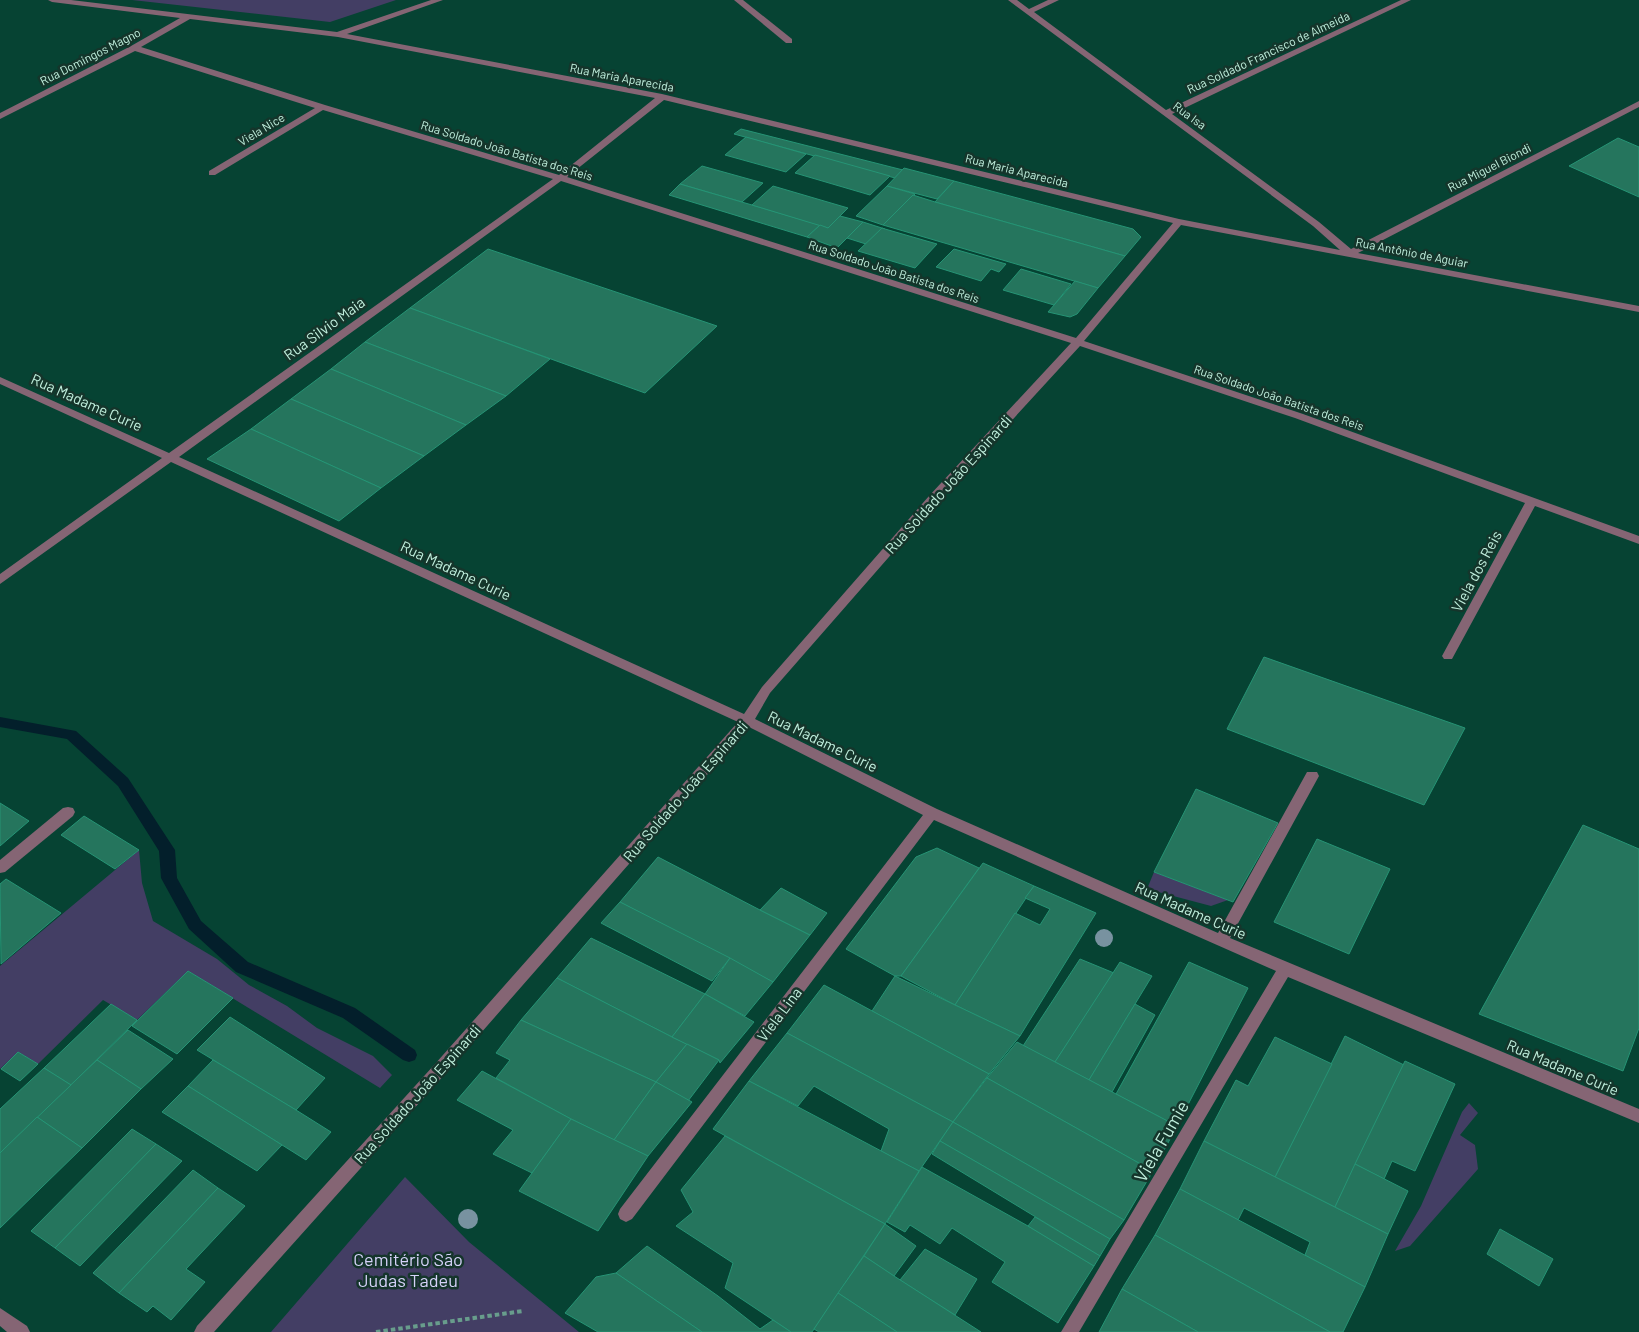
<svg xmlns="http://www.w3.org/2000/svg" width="1639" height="1332" font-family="Barlow,sans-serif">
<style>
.green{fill:#433e64}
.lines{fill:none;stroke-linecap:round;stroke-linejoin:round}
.stream{fill:#031f2b;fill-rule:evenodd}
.building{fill:#25755d;stroke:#269475}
.path{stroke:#689d8c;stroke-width:4;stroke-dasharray:4.5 3;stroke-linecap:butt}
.minor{fill:#856574;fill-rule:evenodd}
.tree{fill:#7892a0}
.labels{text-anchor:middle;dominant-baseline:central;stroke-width:5;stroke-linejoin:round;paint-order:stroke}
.far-street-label{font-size:12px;fill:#c0efdd;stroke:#15352b}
.street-label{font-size:15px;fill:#c0efdd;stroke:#15352b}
.near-street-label{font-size:18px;fill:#c0efdd;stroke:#15352b}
.near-park-label{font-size:18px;fill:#d6d2f9;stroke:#15352b}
</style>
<rect width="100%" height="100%" fill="#064333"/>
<!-- green -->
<g class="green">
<polygon points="132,0 396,0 330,22"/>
<polygon points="139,850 142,883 153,921 217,959 249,985 287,1006 317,1028 373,1056 392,1075 380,1088 188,971 137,1020 103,1000 38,1064 18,1052 0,1069 0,966"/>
<polygon points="1154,872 1228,900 1211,906 1147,889"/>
<polygon points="1469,1103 1478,1113 1460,1135 1475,1145 1478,1169 1410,1246 1395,1251 1421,1206 1462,1112"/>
<polygon points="405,1177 469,1242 579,1332 271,1332"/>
</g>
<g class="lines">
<!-- stream -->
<polygon class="stream" points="0,717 76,731 128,778 175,850 177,878 201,921 248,962 355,1008 415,1050 417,1055 415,1060 409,1062 403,1060 343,1018 236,972 189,929 161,878 159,851 118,786 67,739 0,727"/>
</g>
<!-- building -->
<g class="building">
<polygon points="741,129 903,170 895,178 734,134"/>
<polygon points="746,137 806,154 786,172 725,155"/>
<polygon points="1618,138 1639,147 1639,197 1569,166"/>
<polygon points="815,155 890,176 870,195 795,173"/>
<polygon points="702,166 763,183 742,202 680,184"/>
<polygon points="904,168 954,181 937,199 887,186"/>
<polygon points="954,181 1133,229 1141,237 1125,256 935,202"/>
<polygon points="680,184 752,205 820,225 807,237 669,195"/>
<polygon points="773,186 848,208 828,228 752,205"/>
<polygon points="887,186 915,194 883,225 856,216"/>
<polygon points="913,195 935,202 1125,256 1098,288 883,225"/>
<polygon points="840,216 863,222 837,248 807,237 820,225 828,228"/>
<polygon points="863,222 885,229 869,245 847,238"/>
<polygon points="882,228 885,229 937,244 915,268 858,251"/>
<polygon points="488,249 717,326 645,393 410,308"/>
<polygon points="954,249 1006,264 999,272 991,269 981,281 936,267"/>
<polygon points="1021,269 1071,284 1054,305 1003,290"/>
<polygon points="1075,281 1098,288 1077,314 1070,317 1048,312"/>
<polygon points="410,308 550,359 506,396 365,342"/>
<polygon points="365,342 506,396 466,425 331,369"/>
<polygon points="331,369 466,425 424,456 291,399"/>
<polygon points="291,399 424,456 381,488 251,429"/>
<polygon points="251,429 381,488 339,521 207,459"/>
<polygon points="1264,657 1465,728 1424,805 1227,729"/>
<polygon points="1196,789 1278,823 1233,902 1154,872"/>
<polygon points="0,803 29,821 0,846"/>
<polygon points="84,816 139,850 115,869 61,835"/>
<polygon points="1583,825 1639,849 1639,1028 1623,1071 1479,1014"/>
<polygon points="1317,839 1390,869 1349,954 1274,922"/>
<polygon points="937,848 979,868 901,976 895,976 846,949 916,857"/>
<polygon points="658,857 760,910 810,935 773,982 620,902"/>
<polygon points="983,863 1034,886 955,1005 901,976"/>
<polygon points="6,879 61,913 1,964 0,884"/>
<polygon points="1034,886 1096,913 1020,1036 955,1005 1015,913 1040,925 1050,909 1025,898"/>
<polygon points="781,888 827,913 810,935 760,910"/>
<polygon points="620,902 730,958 712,981 601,923"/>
<polygon points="591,938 705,994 672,1037 557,978"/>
<polygon points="730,958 773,982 745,1016 705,994"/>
<polygon points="1080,959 1114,973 1055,1062 1023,1046"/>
<polygon points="1120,962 1152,976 1089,1080 1055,1062"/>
<polygon points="1189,962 1248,988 1177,1126 1116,1094"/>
<polygon points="188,971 233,998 177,1054 132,1026"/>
<polygon points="895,976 955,1005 1020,1036 989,1074 872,1011"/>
<polygon points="557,978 672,1037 687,1044 656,1082 521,1020"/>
<polygon points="824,985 989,1074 953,1122 787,1033"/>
<polygon points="705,994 754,1022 720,1063 719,1060 672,1037"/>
<polygon points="111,1004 137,1020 71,1085 44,1068"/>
<polygon points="1135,1004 1155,1015 1112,1092 1089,1080"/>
<polygon points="230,1017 325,1078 296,1110 197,1050"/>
<polygon points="521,1020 656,1082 614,1140 571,1119 496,1078 510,1060 496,1053"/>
<polygon points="128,1030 173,1059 141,1089 97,1060"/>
<polygon points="787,1033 953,1122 919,1171 881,1151 889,1129 814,1086 798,1106 749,1081"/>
<polygon points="1345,1036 1404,1065 1335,1207 1275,1177"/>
<polygon points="1275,1037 1332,1064 1275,1177 1204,1141 1236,1080 1248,1086"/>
<polygon points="1017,1042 1177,1126 1153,1171 987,1078"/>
<polygon points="687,1044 719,1060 688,1101 656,1082"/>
<polygon points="18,1052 38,1064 20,1081 1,1069"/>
<polygon points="97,1060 141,1089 82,1148 37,1117"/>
<polygon points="213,1060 296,1110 331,1132 306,1160 188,1086"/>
<polygon points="1405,1061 1455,1084 1415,1171 1392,1161 1384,1179 1355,1164"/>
<polygon points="44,1068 71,1085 0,1153 0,1109"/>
<polygon points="482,1071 571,1119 532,1173 493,1154 513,1130 457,1100"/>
<polygon points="987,1078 1153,1171 1124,1220 953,1122"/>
<polygon points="749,1081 919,1171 885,1224 713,1129"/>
<polygon points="656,1082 692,1102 648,1156 614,1140"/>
<polygon points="188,1086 282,1145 257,1171 162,1112"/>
<polygon points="37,1117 82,1148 0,1228 0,1153"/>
<polygon points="571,1119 648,1156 598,1231 519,1191"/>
<polygon points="953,1122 1124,1220 1110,1239 940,1141"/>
<polygon points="132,1129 156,1144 55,1248 31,1231"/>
<polygon points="725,1136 885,1224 812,1332 791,1332 725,1288 733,1263 676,1226 693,1212 681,1190"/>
<polygon points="940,1141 1110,1239 1100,1256 932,1154"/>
<polygon points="1204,1141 1388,1234 1365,1287 1305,1255 1310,1242 1244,1208 1238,1220 1180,1189"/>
<polygon points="156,1144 182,1161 80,1266 55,1248"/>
<polygon points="1355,1164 1408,1191 1388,1234 1335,1207"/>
<polygon points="922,1167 1028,1226 1094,1266 1058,1323 992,1282 1005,1262 952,1228 940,1244 910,1225 905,1232 887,1222"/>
<polygon points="193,1170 218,1188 119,1293 93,1273"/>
<polygon points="218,1188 245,1206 186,1269 205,1282 171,1320 153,1306 147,1312 119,1293"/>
<polygon points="1180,1189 1365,1287 1343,1332 1330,1332 1155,1235"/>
<polygon points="1035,1217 1100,1256 1094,1266 1028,1226"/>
<polygon points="885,1224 916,1246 894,1276 864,1256"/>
<polygon points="1500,1229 1553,1259 1539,1286 1487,1254"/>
<polygon points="1155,1235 1330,1332 1198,1332 1122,1289"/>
<polygon points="647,1246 718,1296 760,1329 773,1320 791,1332 702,1332 616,1273"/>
<polygon points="925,1249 977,1279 955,1315 900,1280"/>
<polygon points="864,1256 894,1276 981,1332 897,1332 838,1293"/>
<polygon points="616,1273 702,1332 598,1332 565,1313 596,1277"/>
<polygon points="1122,1289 1198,1332 1099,1332"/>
<polygon points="838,1293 897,1332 819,1332 814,1329"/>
</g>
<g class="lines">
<!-- path -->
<polyline class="path" points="376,1332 523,1311"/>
<!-- minor -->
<g class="minor">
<path d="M48,0H71L337,32L431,0H443L347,34L662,94L1179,219L1340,250L1313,226L1008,0H1017L1029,9L1048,0H1059L1034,12L1166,110L1401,0H1411L1172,114L1319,222L1351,249L1639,101V107L1358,253L1639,306V312L1181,225L1084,341L1303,414L1639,536V544L1535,506L1452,659H1444L1442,656L1525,503L1295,418L1080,346L937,502L770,693L755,719L937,809L1218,933L1307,772H1317L1319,776L1230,938L1639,1109V1123L1288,977L1079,1332H1061L1276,971L934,820L632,1219L626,1222L620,1219L618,1214L620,1209L923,815L749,727L445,1074L214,1332H194L197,1326L435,1064L738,722L171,462L0,584V574L162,458L0,384V377L169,453L553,179L323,110L215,175H209V171L315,108L135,51L0,119V113L131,46L180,18L52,2ZM190,19L338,37L655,98L559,175L325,105L141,47ZM664,100L1173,223L1076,338L567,177ZM561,181L1071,343L929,496L762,687L744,714L179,457Z"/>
<polygon points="734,0 743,0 792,39 792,43 786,43"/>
<polygon points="68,807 73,808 75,812 73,816 5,872 0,873 0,860 63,808"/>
<polygon points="0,1308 27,1326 30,1332 7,1332 0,1326"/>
</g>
</g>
<!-- trees -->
<g class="tree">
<circle cx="1104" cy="938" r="9"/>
<circle cx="468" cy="1219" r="10"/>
</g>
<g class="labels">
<!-- far-street labels -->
<g class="far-street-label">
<text transform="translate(1268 52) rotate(-25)">Rua Soldado Francisco de Almeida</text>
<text transform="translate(90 56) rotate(-27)">Rua Domingos Magno</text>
<text transform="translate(622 77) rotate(11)">Rua Maria Aparecida</text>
<text transform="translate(1190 115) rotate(36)">Rua Isa</text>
<text transform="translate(261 129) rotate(-31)">Viela Nice</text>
<text transform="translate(507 150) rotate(17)">Rua Soldado João Batista dos Reis</text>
<text transform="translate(1489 167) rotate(-27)">Rua Miguel Biondi</text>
<text transform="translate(1017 170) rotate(14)">Rua Maria Aparecida</text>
<text transform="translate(1412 252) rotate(11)">Rua Antônio de Aguiar</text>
<text transform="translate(894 271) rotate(18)">Rua Soldado João Batista dos Reis</text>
<text transform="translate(1279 397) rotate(19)">Rua Soldado João Batista dos Reis</text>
</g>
<!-- street labels -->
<g class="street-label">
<text transform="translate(324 328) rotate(-36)">Rua Silvio Maia</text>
<text transform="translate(87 402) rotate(24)">Rua Madame Curie</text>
<text transform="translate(948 484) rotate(-48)">Rua Soldado João Espinardi</text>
<text transform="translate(456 570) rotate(25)">Rua Madame Curie</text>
<text transform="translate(1476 571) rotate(-62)">Viela dos Reis</text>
<text transform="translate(823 741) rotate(26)">Rua Madame Curie</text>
<text transform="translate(685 791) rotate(-49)">Rua Soldado João Espinardi</text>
<text transform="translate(1191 910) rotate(24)">Rua Madame Curie</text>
<text transform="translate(779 1014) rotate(-53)">Viela Lina</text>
<text transform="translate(1563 1067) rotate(23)">Rua Madame Curie</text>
<text transform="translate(417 1094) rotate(-48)">Rua Soldado João Espinardi</text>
</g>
<!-- near-street labels -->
<g class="near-street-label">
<text transform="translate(1161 1141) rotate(-60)">Viela Fumie</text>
</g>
<!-- near-park labels -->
<g class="near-park-label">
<text x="408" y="1259">Cemitério São<tspan x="408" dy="21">Judas Tadeu</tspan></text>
</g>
</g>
</svg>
